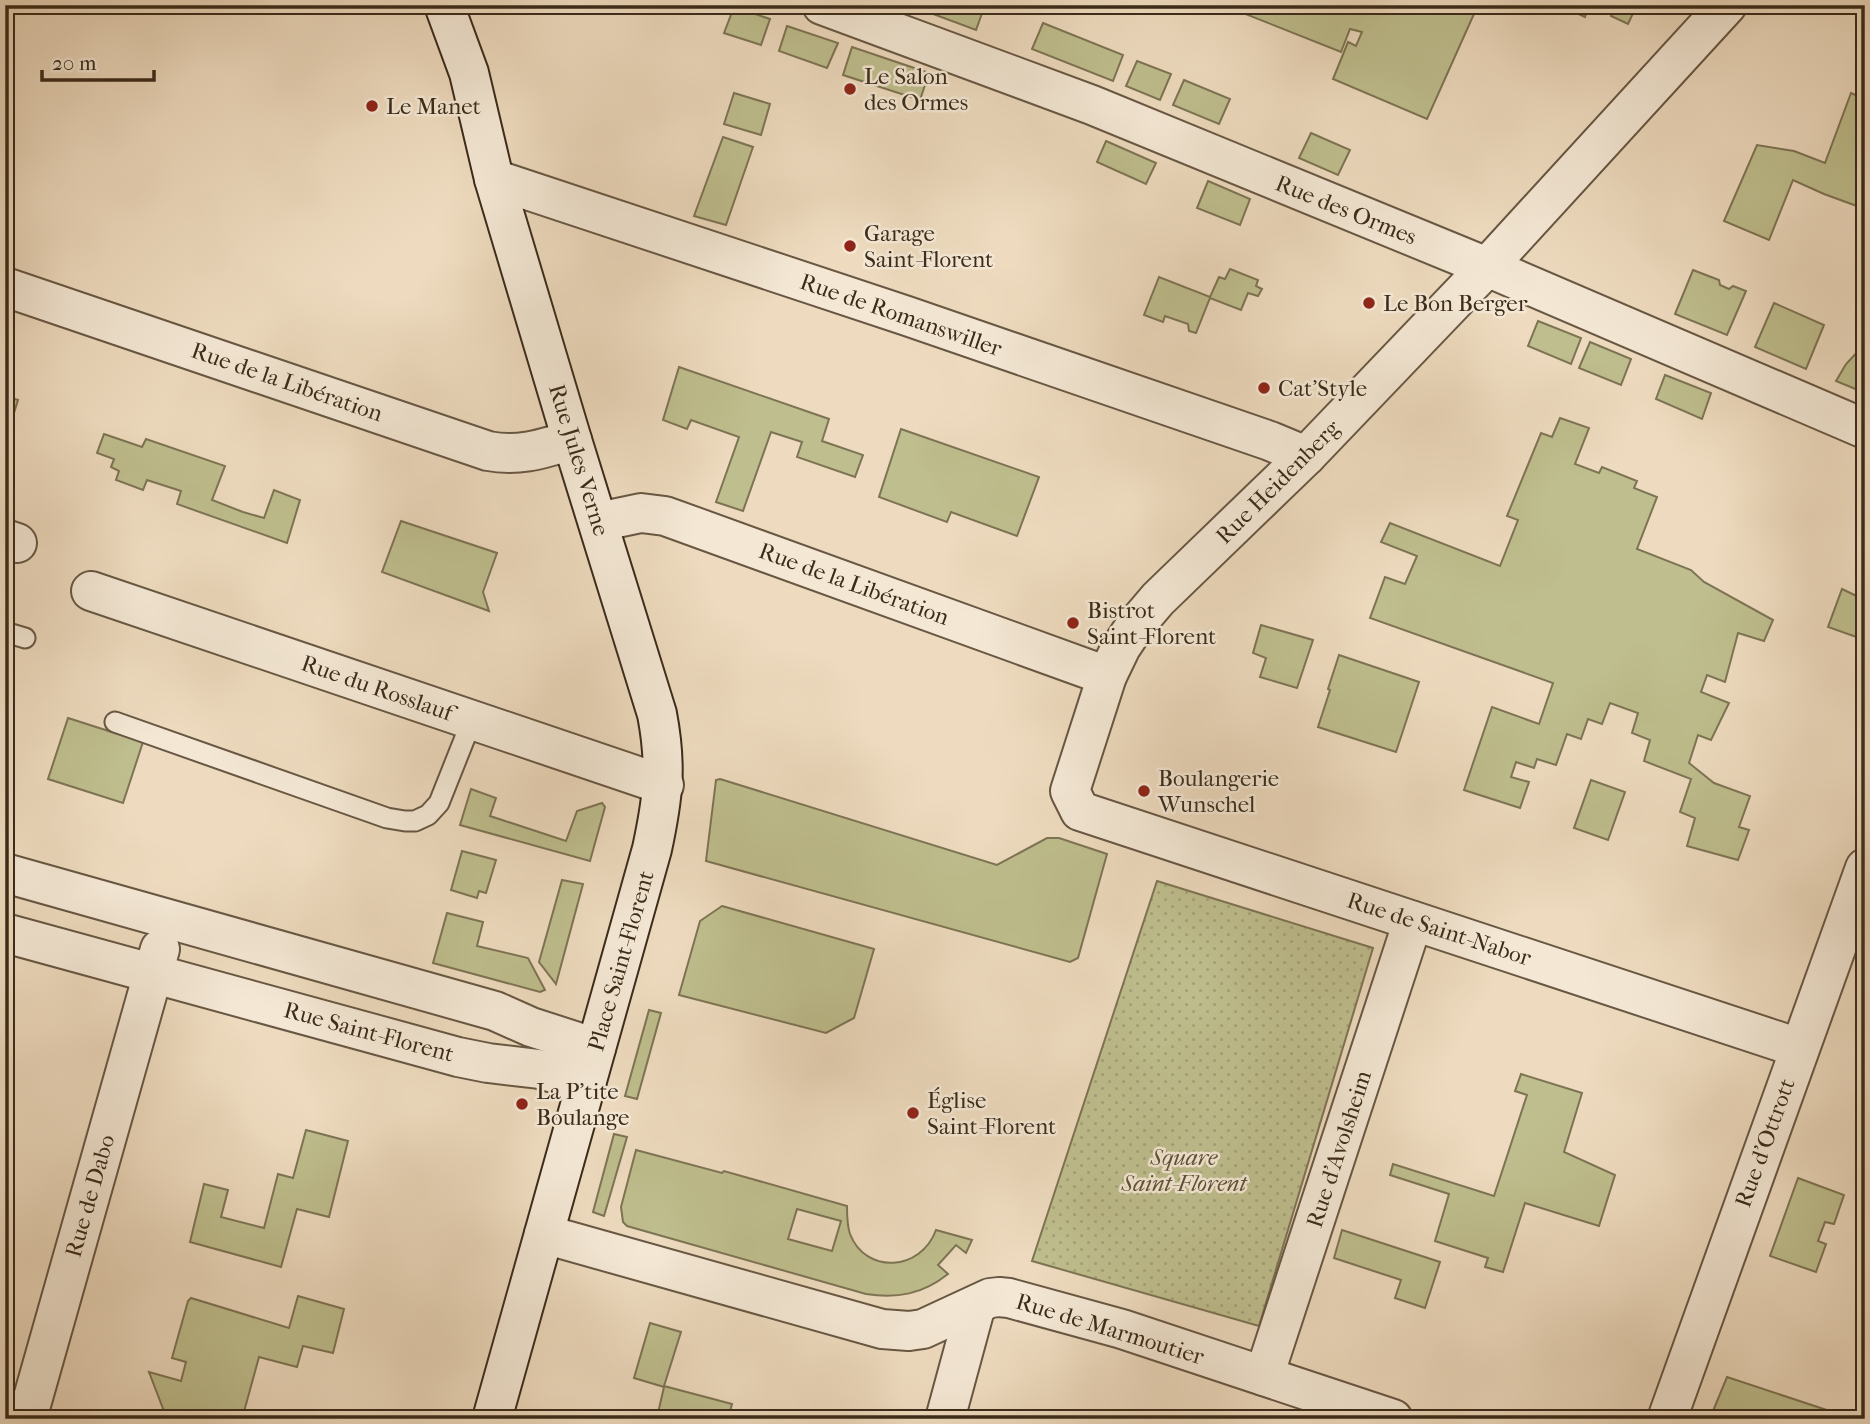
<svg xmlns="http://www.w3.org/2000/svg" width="1870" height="1424" font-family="'IM FELL French Canon',serif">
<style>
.green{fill:#bfbe8e;stroke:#7d7454;stroke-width:2;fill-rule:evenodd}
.park{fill:url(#park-dots);stroke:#7d7454;stroke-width:2}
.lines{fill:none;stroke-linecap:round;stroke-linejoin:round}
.service-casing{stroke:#685743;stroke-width:23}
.minor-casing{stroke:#685743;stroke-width:42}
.secondary-casing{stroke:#3b2b1a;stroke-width:42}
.service{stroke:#f4e8d5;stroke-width:19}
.minor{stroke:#f4e8d5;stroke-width:38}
.secondary{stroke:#f4e8d5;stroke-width:38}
.poi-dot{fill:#8f2418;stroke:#f4e8d5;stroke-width:2.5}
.labels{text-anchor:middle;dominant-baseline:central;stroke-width:5;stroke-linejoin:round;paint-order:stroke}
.poi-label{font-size:23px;fill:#3b2b1a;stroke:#f4e8d5;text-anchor:start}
.street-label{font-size:23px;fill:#3b2b1a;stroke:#f4e8d5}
.park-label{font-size:23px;font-style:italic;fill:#5c5037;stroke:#f4e8d5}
</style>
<defs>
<pattern id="park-dots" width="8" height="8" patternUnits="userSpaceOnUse" patternTransform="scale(1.75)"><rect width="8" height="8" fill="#bfbe8e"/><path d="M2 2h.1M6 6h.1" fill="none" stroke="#a5a37a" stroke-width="1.8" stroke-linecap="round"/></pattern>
</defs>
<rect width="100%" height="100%" fill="#eedbbf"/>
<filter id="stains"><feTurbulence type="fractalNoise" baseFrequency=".00286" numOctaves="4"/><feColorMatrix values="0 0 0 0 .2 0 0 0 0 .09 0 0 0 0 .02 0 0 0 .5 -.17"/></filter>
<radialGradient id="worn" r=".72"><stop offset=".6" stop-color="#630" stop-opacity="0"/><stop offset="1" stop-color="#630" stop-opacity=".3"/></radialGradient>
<!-- green -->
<g class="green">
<polygon points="909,5 985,5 976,30"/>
<polygon points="1223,5 1478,5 1427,119 1333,79 1348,42 1356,46 1362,32 1350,29 1341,52"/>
<polygon points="1560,5 1600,5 1598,10 1589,6 1585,17"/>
<polygon points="1615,5 1637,5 1628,24 1611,16"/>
<polygon points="734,7 770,19 761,45 724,33"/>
<polygon points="1043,23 1123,55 1113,81 1032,49"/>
<polygon points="787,26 838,43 827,68 779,51"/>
<polygon points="852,47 929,73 920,100 843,75"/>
<polygon points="1137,61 1171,74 1160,100 1126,86"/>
<polygon points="1184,80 1230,99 1219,124 1173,105"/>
<polygon points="734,93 770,104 761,135 724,124"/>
<polygon points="1851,93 1862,98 1865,93 1865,209 1824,194 1793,180 1769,240 1724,221 1757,145 1794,151 1825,163"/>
<polygon points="1311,133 1350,150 1338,175 1299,158"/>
<polygon points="723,137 753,147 726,225 694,216"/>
<polygon points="1106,141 1156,163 1146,184 1097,162"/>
<polygon points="1208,181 1250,199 1240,225 1197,208"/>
<polygon points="1230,269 1258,280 1256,286 1262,289 1258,296 1248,293 1241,310 1210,298 1196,333 1189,331 1188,324 1165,316 1163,322 1144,315 1159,277 1210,297 1219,277 1225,279"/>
<polygon points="1693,270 1719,280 1720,285 1729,289 1733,286 1746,291 1727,335 1675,314"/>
<polygon points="1774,303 1824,325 1806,369 1755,347"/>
<polygon points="1538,321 1581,338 1571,364 1528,346"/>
<polygon points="1590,342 1631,359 1621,385 1579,368"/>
<polygon points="1862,347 1865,348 1865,393 1836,381 1846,364"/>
<polygon points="679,367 829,419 822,441 863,455 855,477 797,457 802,442 771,432 743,511 716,502 739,437 691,420 687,429 663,420"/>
<polygon points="1665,375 1711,393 1702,419 1656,399"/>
<polygon points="5,396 18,400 10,426 5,424"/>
<polygon points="1560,418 1589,428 1575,464 1599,473 1602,467 1637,481 1634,488 1657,497 1637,549 1691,570 1704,582 1773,620 1764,641 1738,633 1725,682 1707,675 1701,692 1729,703 1711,740 1698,735 1689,763 1714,783 1750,796 1739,827 1749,830 1738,860 1687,846 1695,818 1680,812 1691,779 1644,761 1650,740 1632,733 1638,713 1610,703 1602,724 1588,719 1581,739 1567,734 1556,765 1537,759 1534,768 1516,762 1511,777 1529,782 1520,808 1464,790 1492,707 1539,724 1553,683 1370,618 1385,577 1405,584 1417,556 1381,542 1390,523 1500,566 1518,520 1507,516 1541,433 1552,437"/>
<polygon points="901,429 1039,477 1017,536 951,512 947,522 879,497"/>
<polygon points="104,434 142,447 146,439 225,466 212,500 243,512 264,518 274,490 300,500 287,543 177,504 181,491 147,480 143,490 116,480 119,471 111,467 114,459 97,453"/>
<polygon points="401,521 497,553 483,592 489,611 382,572"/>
<polygon points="1842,589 1865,600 1865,640 1828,627"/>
<polygon points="1261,625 1313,640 1297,688 1260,677 1266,658 1253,653"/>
<polygon points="1339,655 1419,682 1396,752 1318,727 1330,690 1328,689"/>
<polygon points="68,718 143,742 123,803 48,779"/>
<polygon points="720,779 997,865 1047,838 1059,838 1107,854 1078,958 1070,962 706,861 716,780"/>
<polygon points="1591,780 1625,792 1608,840 1574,828"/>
<polygon points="471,789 496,798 490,816 566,841 577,811 602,803 605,807 590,861 460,825"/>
<polygon points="462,851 496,860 486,893 479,891 477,898 451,890"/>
<polygon points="562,880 583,884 556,984 539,962"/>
<polygon points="722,906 874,949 854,1018 826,1033 679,995 700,921"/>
<polygon points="447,913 483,922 477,946 528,958 545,990 540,992 433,963"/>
<polygon points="649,1010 661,1013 637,1099 625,1096"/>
<polygon points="1521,1074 1582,1093 1564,1152 1615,1175 1599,1226 1525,1203 1503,1272 1485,1267 1488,1258 1435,1241 1449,1194 1390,1175 1393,1164 1494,1196 1527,1095 1515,1091"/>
<polygon points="306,1130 348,1141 329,1217 297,1209 281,1267 190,1242 204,1184 228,1190 221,1217 264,1228 278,1174 293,1178"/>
<polygon points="614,1134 627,1137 604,1216 593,1212"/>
<path d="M636,1150L722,1173L724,1171L847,1206C847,1215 847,1225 850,1234C866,1275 921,1271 936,1230L972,1240L966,1253L956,1245L938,1265L948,1274C923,1294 897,1299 866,1294L627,1226L623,1222L621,1207ZM797,1209L841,1221L832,1251L788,1239Z"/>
<polygon points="1798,1178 1844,1195 1834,1224 1825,1222 1818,1241 1826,1244 1816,1272 1770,1256"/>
<polygon points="1342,1230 1440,1262 1425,1308 1395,1298 1401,1280 1334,1258"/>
<polygon points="298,1296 344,1309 333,1353 303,1346 297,1367 259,1357 242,1419 167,1419 149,1372 181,1381 186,1362 172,1358 188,1301 191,1298 289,1328"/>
<polygon points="650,1323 681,1332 664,1386 732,1404 728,1419 675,1419 658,1413 664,1387 634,1378"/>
<polygon points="1727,1377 1854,1419 1736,1419 1713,1411"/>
</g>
<!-- park -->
<polygon class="park" points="1157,881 1373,948 1259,1326 1032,1261"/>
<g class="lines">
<defs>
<g id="service">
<polyline points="5,632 25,638"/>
<polyline points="115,722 387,818 405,821 415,821 428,815 439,803 472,720"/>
</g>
<g id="minor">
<polyline points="822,5 1092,105 1487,267 1865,429"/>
<polyline points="1727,5 1487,267 1306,456 1158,599 1135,626 1121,647 1107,676 1070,791 1080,811 1799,1048"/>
<polyline points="494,179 907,316 1270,441 1306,456"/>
<path d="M5,287L488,451C519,457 542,449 572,440"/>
<polyline points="598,522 641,513 665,516 1107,676"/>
<polyline points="5,539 17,543"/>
<polyline points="91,591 664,785"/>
<polyline points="5,873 495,1011 531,1027 596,1048"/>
<polyline points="5,933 458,1057 488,1063 539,1069 586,1082"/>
<polyline points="544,1234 882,1329 909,1331 923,1329 990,1298 999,1297 1009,1298 1122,1329 1393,1419"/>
<polyline points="1264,1376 1413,921"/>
<polyline points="27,1419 160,949"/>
<polyline points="945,1419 976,1305"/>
<polyline points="1667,1419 1865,868"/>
</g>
<path id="secondary" d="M444,5L469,73L494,179L572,440L657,714C667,766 663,798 652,849L492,1419"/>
</defs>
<!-- service casing -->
<use href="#service" class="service-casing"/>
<!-- minor casing -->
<use href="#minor" class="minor-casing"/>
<!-- secondary casing -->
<use href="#secondary" class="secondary-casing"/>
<!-- service -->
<use href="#service" class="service"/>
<!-- minor -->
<use href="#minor" class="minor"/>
<!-- secondary -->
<use href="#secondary" class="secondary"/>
</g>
<!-- markers -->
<g class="poi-dot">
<circle cx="850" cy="89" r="7"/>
<circle cx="372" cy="106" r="7"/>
<circle cx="850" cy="246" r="7"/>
<circle cx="1369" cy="303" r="7"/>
<circle cx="1264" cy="388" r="7"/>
<circle cx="1073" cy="623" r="7"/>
<circle cx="1144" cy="791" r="7"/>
<circle cx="522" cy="1104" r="7"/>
<circle cx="913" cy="1113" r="7"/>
</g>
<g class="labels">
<!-- poi labels -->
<g class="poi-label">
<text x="864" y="76">Le Salon<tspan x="864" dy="26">des Ormes</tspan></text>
<text x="386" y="106">Le Manet</text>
<text x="864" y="233">Garage<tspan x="864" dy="26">Saint-Florent</tspan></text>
<text x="1383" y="303">Le Bon Berger</text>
<text x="1278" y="388">Cat'Style</text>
<text x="1087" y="610">Bistrot<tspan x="1087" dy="26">Saint-Florent</tspan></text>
<text x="1158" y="778">Boulangerie<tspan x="1158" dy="26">Wunschel</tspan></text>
<text x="536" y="1091">La P'tite<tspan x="536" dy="26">Boulange</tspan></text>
<text x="927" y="1100">Église<tspan x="927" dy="26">Saint-Florent</tspan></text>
</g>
<!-- street labels -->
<g class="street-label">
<text transform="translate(1346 210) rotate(22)">Rue des Ormes</text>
<text transform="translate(901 315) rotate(19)">Rue de Romanswiller</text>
<text transform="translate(287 382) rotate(19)">Rue de la Libération</text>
<text transform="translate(579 460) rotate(73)">Rue Jules Verne</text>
<text transform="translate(1278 482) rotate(-45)">Rue Heidenberg</text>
<text transform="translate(854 584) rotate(20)">Rue de la Libération</text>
<text transform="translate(377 688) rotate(19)">Rue du Rosslauf</text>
<text transform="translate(1439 929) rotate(18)">Rue de Saint-Nabor</text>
<text transform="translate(621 961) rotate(-74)">Place Saint-Florent</text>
<text transform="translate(369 1032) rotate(15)">Rue Saint-Florent</text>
<text transform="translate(1765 1143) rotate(-70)">Rue d'Ottrott</text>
<text transform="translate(1339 1149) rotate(-72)">Rue d'Avolsheim</text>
<text transform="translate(90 1196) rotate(-74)">Rue de Dabo</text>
<text transform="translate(1110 1329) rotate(17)">Rue de Marmoutier</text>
</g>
<!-- park labels -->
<g class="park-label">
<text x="1184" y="1157">Square<tspan x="1184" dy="26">Saint-Florent</tspan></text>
</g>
</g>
<!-- margin -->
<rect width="1870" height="1424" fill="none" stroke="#eedbbf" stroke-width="28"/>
<rect x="7" y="7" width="1856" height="1410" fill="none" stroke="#3b2b1a" stroke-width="3.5"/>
<rect x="14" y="14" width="1842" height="1396" fill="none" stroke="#3b2b1a" stroke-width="2"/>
<!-- scale -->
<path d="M42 70v10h112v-10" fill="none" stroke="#3b2b1a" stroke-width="3.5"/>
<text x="52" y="70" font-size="21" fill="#3b2b1a" stroke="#f4e8d5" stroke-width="5" paint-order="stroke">20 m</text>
<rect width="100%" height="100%" filter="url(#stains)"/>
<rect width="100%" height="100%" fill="url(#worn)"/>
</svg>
